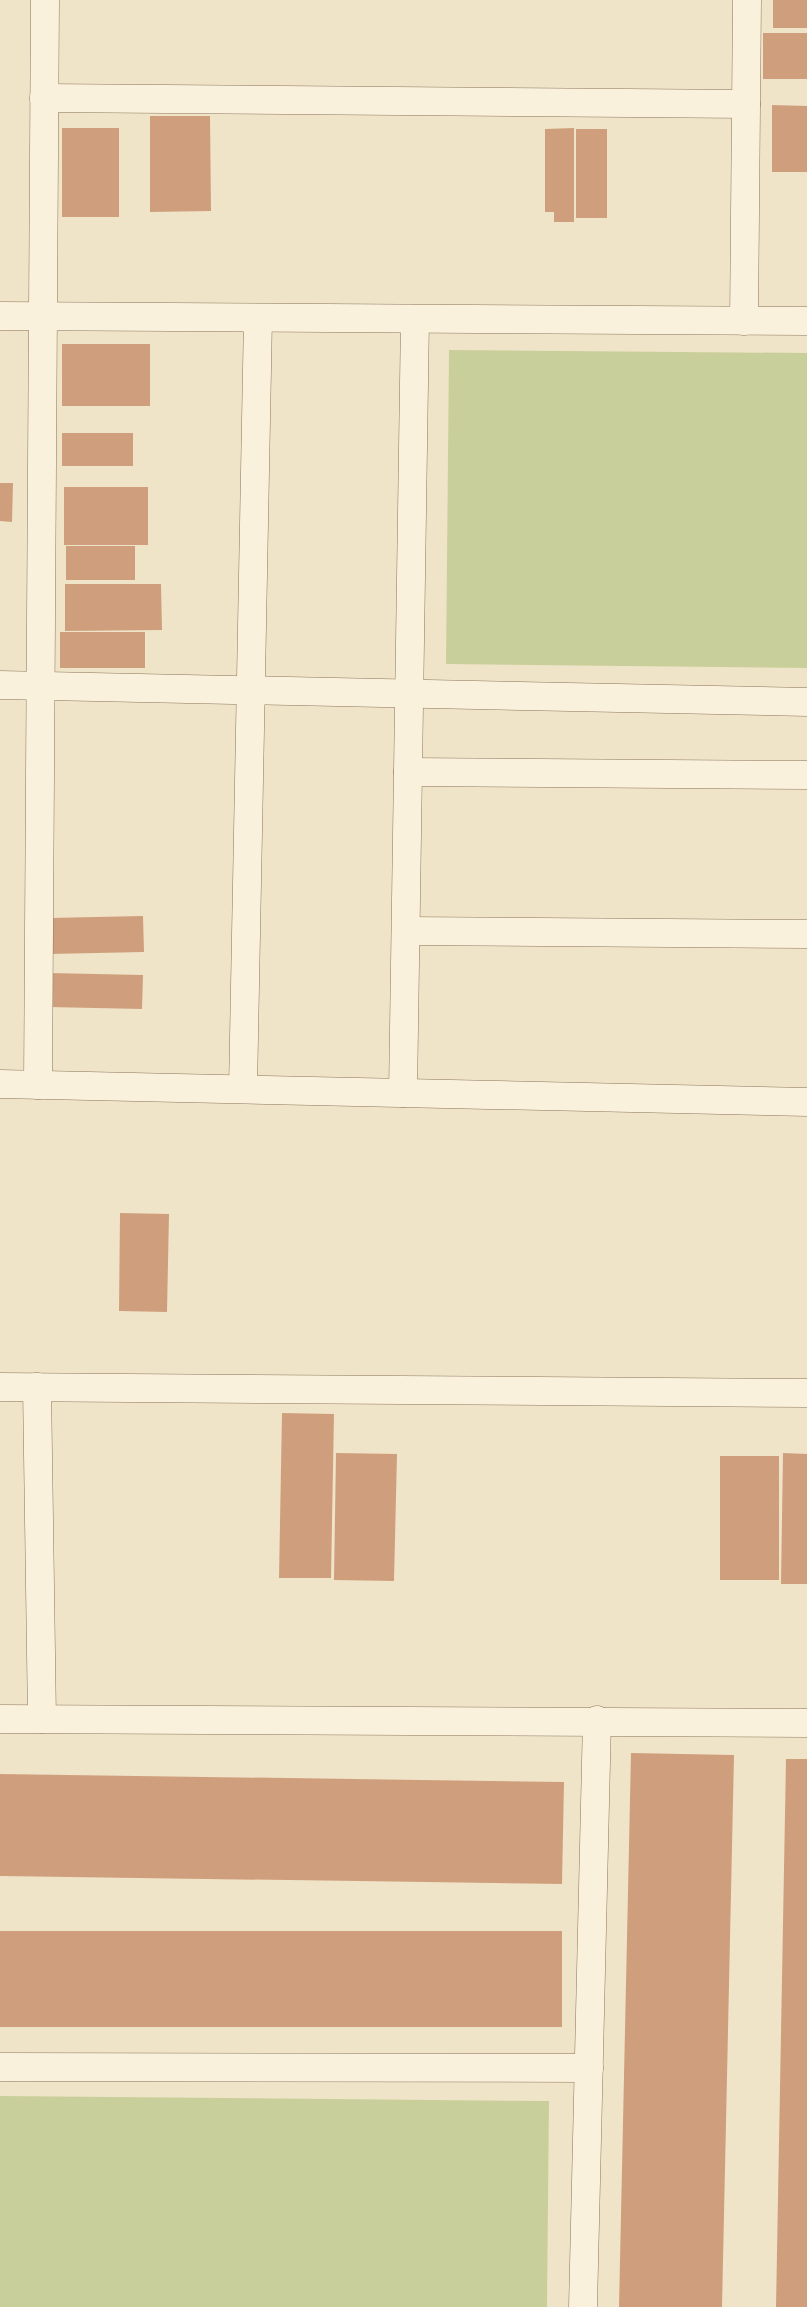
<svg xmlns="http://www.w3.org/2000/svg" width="807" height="2307" font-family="'PT Serif',serif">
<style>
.green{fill:#c9cf9b}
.building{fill:#cf9f7d}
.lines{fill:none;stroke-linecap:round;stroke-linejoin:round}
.minor-casing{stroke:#8d765c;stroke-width:29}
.tertiary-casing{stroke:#8d765c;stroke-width:29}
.minor{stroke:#faf1dc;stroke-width:28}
.tertiary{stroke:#faf1dc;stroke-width:28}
</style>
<rect width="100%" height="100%" fill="#f0e4c8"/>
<!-- green -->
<g class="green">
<polygon points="449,350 807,353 807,668 446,664"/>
<polygon points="0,2096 549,2101 547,2307 0,2307"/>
</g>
<!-- building -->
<g class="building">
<rect x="773" y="0" width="34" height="28"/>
<rect x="763" y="33" width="44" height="46"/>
<polygon points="772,105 807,106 807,172 772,172"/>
<polygon points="150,116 210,116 211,211 150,212"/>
<rect x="62" y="128" width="57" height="89"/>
<polygon points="574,128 574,222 554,222 554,212 545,212 545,129"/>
<rect x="576" y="129" width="31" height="89"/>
<rect x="62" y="344" width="88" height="62"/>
<rect x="62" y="433" width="71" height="33"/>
<polygon points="0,483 13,483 12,522 0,521"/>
<rect x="64" y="487" width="84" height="58"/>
<rect x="66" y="546" width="69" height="34"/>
<polygon points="65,584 161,584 162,630 65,631"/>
<rect x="60" y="632" width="85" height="36"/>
<polygon points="143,916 144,952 50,954 49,918"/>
<polygon points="49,973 143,975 142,1009 48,1007"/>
<polygon points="120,1213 169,1214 167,1312 119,1311"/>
<polygon points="282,1413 334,1414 331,1578 279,1578"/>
<polygon points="336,1453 397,1454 394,1581 334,1580"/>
<polygon points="783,1453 807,1454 807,1584 781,1584"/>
<rect x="720" y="1456" width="59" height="124"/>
<polygon points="631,1753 734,1755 722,2307 619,2307"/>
<polygon points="786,1759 807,1759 807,2307 776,2307"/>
<polygon points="0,1774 564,1782 562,1884 0,1876"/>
<rect x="0" y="1931" width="562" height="96"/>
</g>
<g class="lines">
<defs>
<g id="minor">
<polyline points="44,98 746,104"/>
<polyline points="0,316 807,321"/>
<polyline points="744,321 747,0"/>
<polyline points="0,685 807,702"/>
<polyline points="408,772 807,775"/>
<polyline points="406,931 807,934"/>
<polyline points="0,1084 807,1102"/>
<polyline points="38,1085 45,0"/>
<polyline points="243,1089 258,318"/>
<polyline points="403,1093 415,319"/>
<polyline points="37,1387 42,1719"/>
<polyline points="0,1719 807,1723"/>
<polyline points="0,2067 589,2068"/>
<polyline points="583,2307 597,1720"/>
</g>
<polyline id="tertiary" points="0,1387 807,1393"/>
</defs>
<!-- minor casing -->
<use href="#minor" class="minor-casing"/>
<!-- tertiary casing -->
<use href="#tertiary" class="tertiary-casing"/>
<!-- minor -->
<use href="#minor" class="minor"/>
<!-- tertiary -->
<use href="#tertiary" class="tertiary"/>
</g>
</svg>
